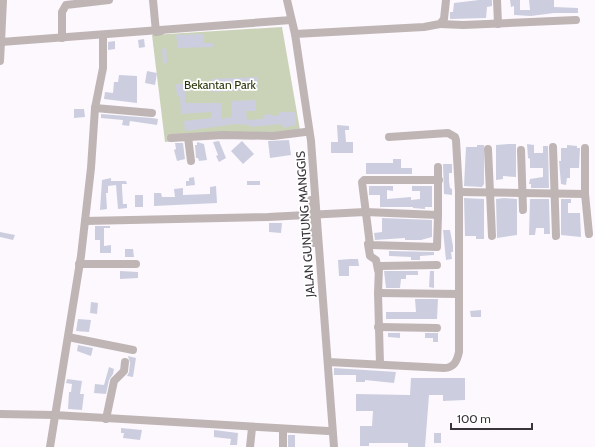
<svg xmlns="http://www.w3.org/2000/svg" width="595" height="447" font-family="Cabin,sans-serif">
<style>
.green{fill:#cad3b8}
.building{fill:#cccedf}
.lines{fill:none;stroke-linecap:round;stroke-linejoin:round}
.minor{stroke:#bfb5b5;stroke-width:8}
.labels{text-anchor:middle;dominant-baseline:central;stroke-width:3.5;stroke-linejoin:round;paint-order:stroke}
.park-label{font-size:12px;fill:#2a350a;stroke:#fff}
.street-label{font-size:12px;fill:#38343a;stroke:#fff}
</style>
<rect width="100%" height="100%" fill="#fcf8fe"/>
<!-- green -->
<polygon class="green" points="282,27 300,130 165,142 152,35"/>
<!-- building -->
<g class="building">
<polygon points="479,0 492,0 492,6 487,7 486,18 450,19 450,12 453,12 454,3"/>
<polygon points="510,0 520,0 520,10 530,10 529,0 554,0 554,7 578,8 578,13 554,13 531,16 514,15 514,6 511,7"/>
<polygon points="204,34 204,43 214,43 213,47 178,48 176,35"/>
<polygon points="144,39 145,47 139,48 138,40"/>
<polygon points="115,41 115,49 108,50 108,42"/>
<polygon points="166,48 167,63 163,63 162,49"/>
<polygon points="147,71 157,73 155,85 145,83"/>
<polygon points="119,75 137,76 137,103 104,99 105,92 113,93 114,82 118,82"/>
<polygon points="258,77 258,89 212,92 211,79"/>
<polygon points="176,84 185,84 185,103 221,103 221,119 232,117 231,101 256,100 256,111 246,111 247,120 264,119 264,115 271,114 271,116 279,115 279,112 295,112 296,125 283,128 282,124 249,127 249,125 235,124 185,131 184,121 211,118 211,112 181,114 180,96 177,96"/>
<polygon points="74,109 84,109 85,117 74,118"/>
<polygon points="101,114 152,118 158,119 157,125 130,121 129,126 122,125 123,120 101,118"/>
<polygon points="337,125 349,126 349,130 345,130 346,142 353,142 353,153 331,153 331,142 338,142"/>
<polygon points="289,140 291,155 270,158 268,141"/>
<polygon points="219,141 226,158 219,162 216,156 218,155 213,142"/>
<polygon points="242,141 254,154 243,164 231,151"/>
<polygon points="197,142 204,144 207,160 199,161 198,158 196,158 195,145 197,145"/>
<polygon points="175,143 183,143 185,159 177,161 174,150 176,149"/>
<polygon points="509,144 516,144 516,177 503,176 503,179 496,180 496,145"/>
<polygon points="527,144 534,145 534,153 543,153 543,146 548,146 549,188 531,188 531,184 529,184 530,179 543,177 543,168 530,168 530,159 528,158"/>
<polygon points="477,145 484,145 484,184 482,187 464,186 466,147 477,147"/>
<polygon points="567,145 577,146 577,148 580,148 579,168 570,168 570,178 567,178 566,185 561,184 559,161 561,161 561,148 567,148"/>
<polygon points="393,159 401,159 401,168 412,168 412,174 366,174 366,163 393,163"/>
<polygon points="443,164 452,164 452,173 449,173 449,181 450,188 452,189 452,195 444,194"/>
<polygon points="194,177 195,185 186,186 186,181 189,181 189,178"/>
<polygon points="111,178 111,181 126,181 127,184 122,184 122,188 123,204 127,204 127,208 118,209 116,185 108,186 108,193 106,193 107,209 100,210 102,180"/>
<rect x="247" y="181" width="13" height="4"/>
<polygon points="216,186 217,203 154,206 154,193 161,193 162,197 175,197 174,189 183,188 183,195 210,194 210,187"/>
<polygon points="369,186 393,186 393,191 387,190 387,199 411,197 411,200 420,199 420,191 412,191 412,186 432,186 432,207 425,207 425,209 413,208 413,207 380,207 380,195 369,195"/>
<rect x="135" y="195" width="8" height="12"/>
<polygon points="464,198 484,199 484,239 476,239 476,236 465,236"/>
<polygon points="504,198 517,199 517,235 497,238 496,199"/>
<polygon points="530,199 549,199 550,234 544,234 544,228 536,228 535,235 529,235"/>
<polygon points="561,199 571,199 571,203 568,203 568,213 580,213 581,237 561,235"/>
<polygon points="382,218 432,220 432,237 421,240 405,240 405,238 375,240 374,233 382,232"/>
<polygon points="269,223 282,223 281,233 269,232"/>
<polygon points="95,226 110,226 110,228 104,228 104,246 111,245 111,253 100,253 100,240 95,240"/>
<polygon points="443,230 450,230 453,246 453,252 451,252 452,259 446,260"/>
<polygon points="0,232 15,235 13,240 0,237"/>
<polygon points="125,249 133,249 134,257 125,257"/>
<polygon points="389,251 434,252 434,255 420,256 420,260 411,260 411,257 389,256"/>
<polygon points="350,259 358,259 359,266 349,266 349,276 339,276 338,260"/>
<polygon points="120,271 138,272 138,278 120,279"/>
<polygon points="384,271 418,271 418,275 406,275 406,279 401,279 400,288 386,288"/>
<polygon points="430,271 434,271 434,288 429,287"/>
<polygon points="415,299 438,299 437,319 386,319 386,312 416,312"/>
<polygon points="91,302 98,303 97,314 90,313"/>
<polygon points="481,310 481,317 471,317 470,311"/>
<polygon points="78,319 91,320 89,332 76,331"/>
<polygon points="388,333 400,333 400,338 388,337"/>
<polygon points="425,333 438,333 438,342 433,342 433,338 425,338"/>
<polygon points="78,345 93,348 91,356 77,351"/>
<polygon points="128,356 136,358 133,377 127,376 129,372 130,363"/>
<polygon points="109,367 114,369 113,374 109,380 106,394 94,393 95,384 104,385"/>
<polygon points="334,368 396,372 394,383 365,380 365,382 356,382 356,375 334,375"/>
<polygon points="411,378 465,378 465,400 443,401 443,395 429,395 425,447 408,447 408,443 369,443 369,446 360,446 360,426 372,426 373,411 356,411 356,394 410,395"/>
<polygon points="67,379 82,381 80,394 84,394 82,410 68,409 69,392 71,392 72,384 66,383"/>
<polygon points="121,428 142,430 140,440 123,438 124,433 121,433"/>
<polygon points="214,430 238,433 237,445 230,445 231,439 214,437"/>
<rect x="434" y="433" width="7" height="10"/>
<rect x="288" y="435" width="7" height="12"/>
</g>
<g class="lines">
<!-- minor -->
<g class="minor">
<polyline points="153,0 156,32 161,31"/>
<polyline points="287,0 295,34 311,141 334,447"/>
<polyline points="497,0 498,24"/>
<polyline points="440,24 463,25 576,20"/>
<polyline points="295,34 424,27 440,24 444,19 446,0"/>
<polyline points="62,38 62,12 66,5 109,0"/>
<polyline points="1,42 3,0"/>
<polyline points="0,61 1,42 291,20"/>
<polyline points="95,108 152,113"/>
<polyline points="188,137 191,161"/>
<polyline points="171,138 223,135 273,136 305,132"/>
<polyline points="553,147 556,236"/>
<polyline points="488,149 492,236"/>
<polyline points="521,150 523,210"/>
<polyline points="459,192 585,194 585,148"/>
<polyline points="585,194 589,234"/>
<polyline points="311,200 314,243"/>
<polyline points="438,215 437,247 370,245 362,182 364,180 439,180"/>
<polyline points="85,221 268,217 365,212 438,215 438,167"/>
<polyline points="368,244 370,256 376,260 378,270"/>
<polyline points="79,264 136,264"/>
<polyline points="378,293 459,294"/>
<polyline points="378,327 437,328"/>
<polyline points="68,337 133,350"/>
<path d="M328,362L444,368C454,368 457,361 459,352V192L456,140L455,137L448,133L389,137"/>
<polyline points="380,364 378,293 379,267 381,266 437,265"/>
<polyline points="0,414 54,415 328,431"/>
<polyline points="106,419 114,381 124,371 125,362"/>
<polyline points="50,447 81,256 91,168 95,108 103,68 103,35"/>
<polyline points="250,447 252,428"/>
<polyline points="283,447 283,430"/>
</g>
</g>
<g class="labels">
<!-- park labels -->
<g class="park-label">
<text x="220" y="84">Bekantan Park</text>
</g>
<!-- street labels -->
<g class="street-label">
<text transform="translate(305 224) rotate(-94)">JALAN GUNTUNG MANGGIS</text>
</g>
</g>
<!-- scale -->
<path d="M451 423v6h81v-6" fill="none" stroke="#38343a" stroke-width="2"/>
<text x="457" y="423" font-size="12" fill="#38343a" stroke="#ffffff" stroke-width="3" paint-order="stroke">100 m</text>
</svg>
